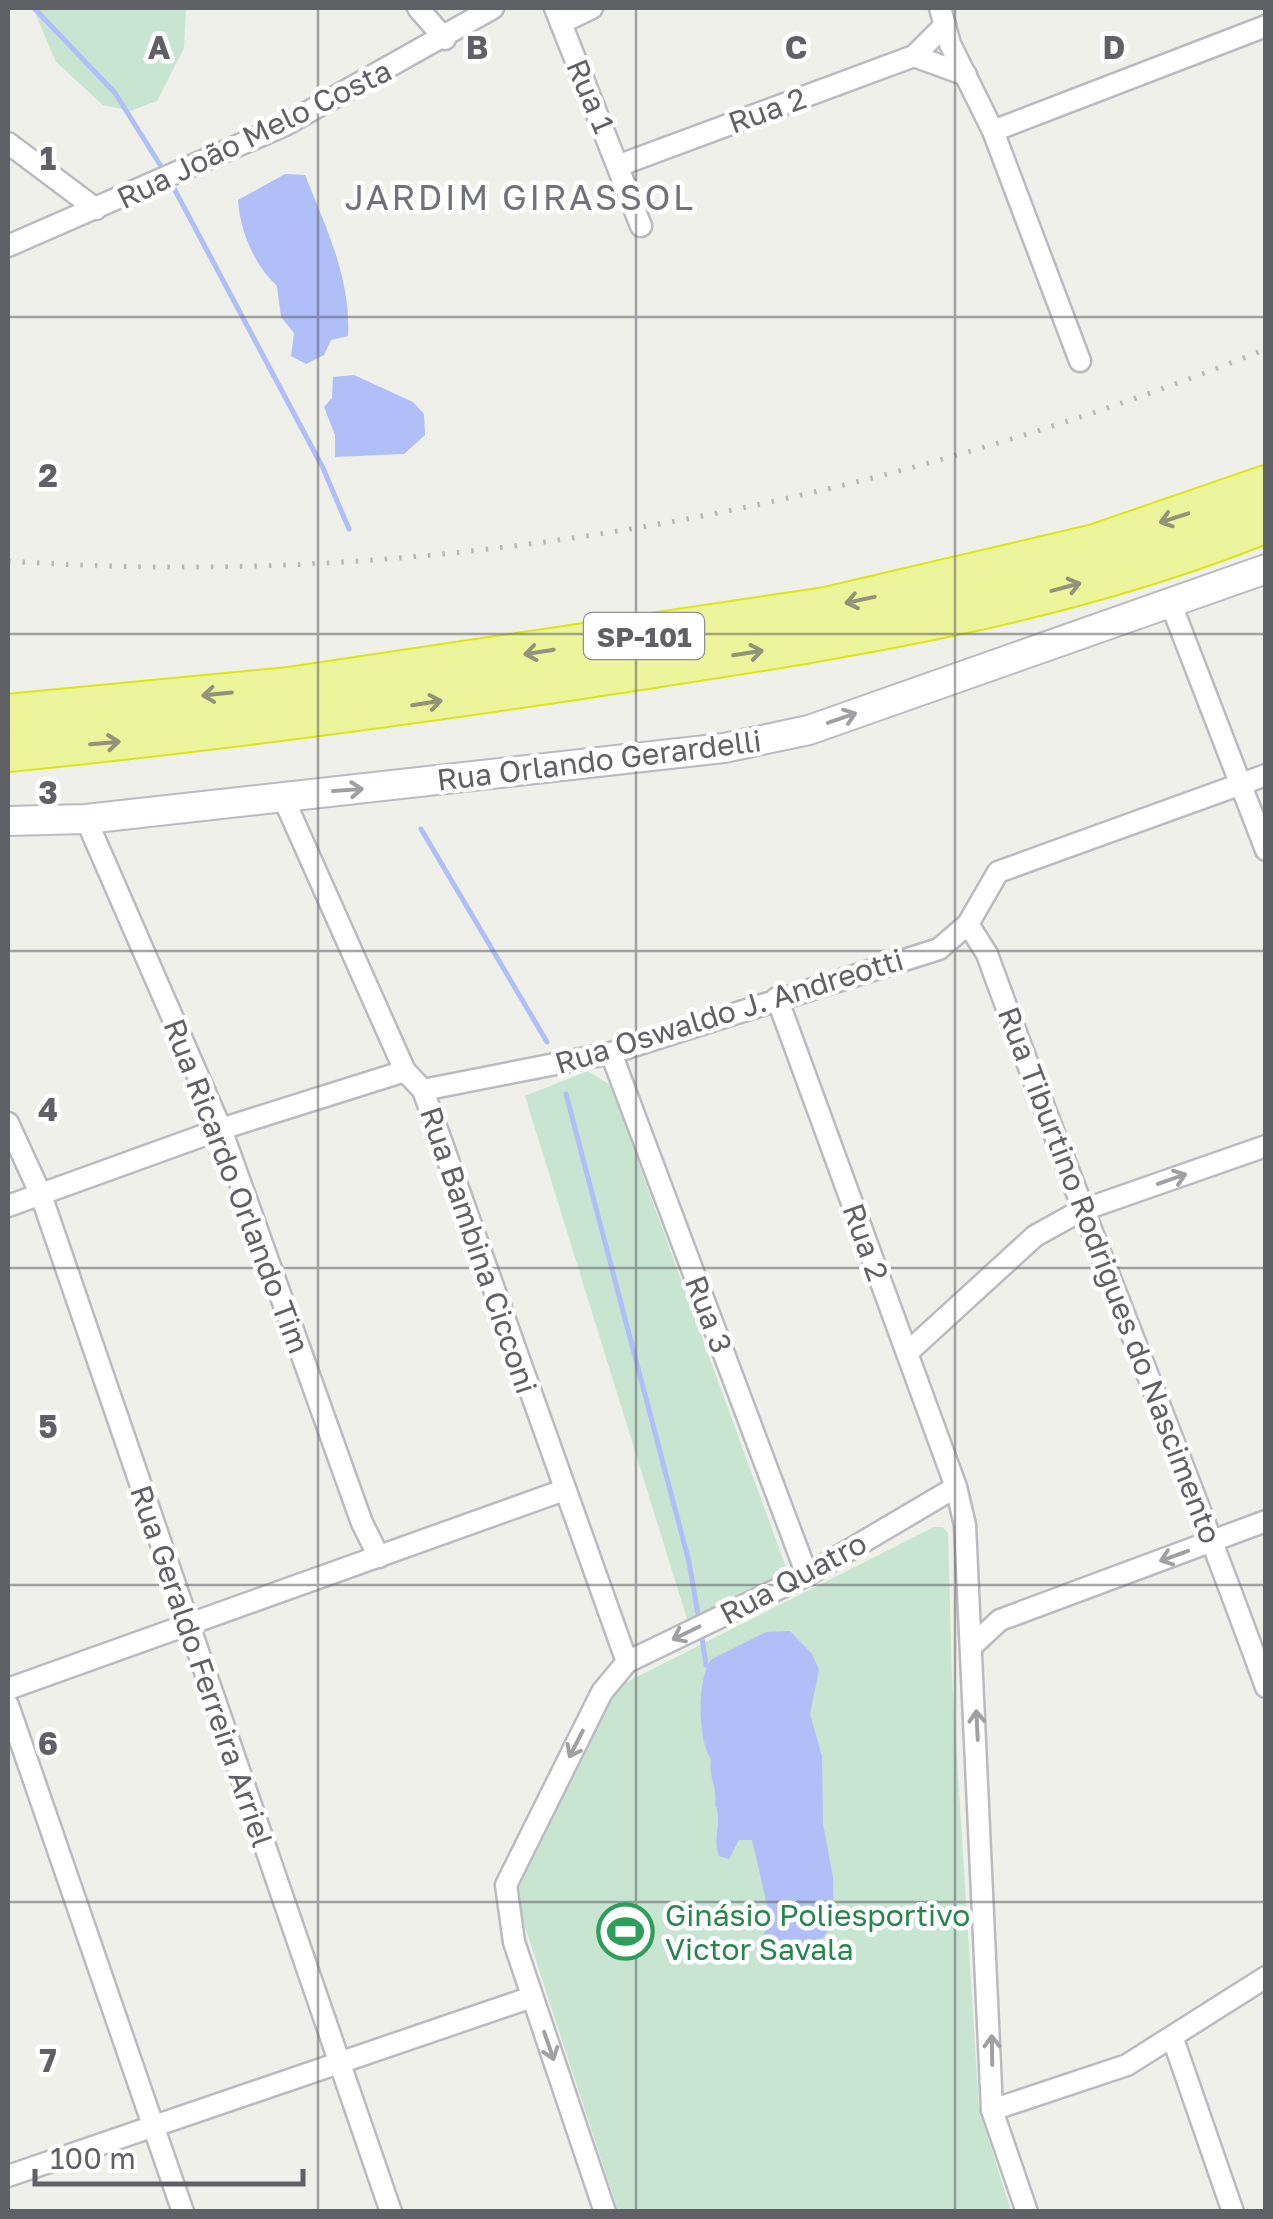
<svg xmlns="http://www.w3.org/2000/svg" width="1273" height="2219" font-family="'Golos Text',sans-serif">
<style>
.green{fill:#c8e5d2}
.water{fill:#b0bff8}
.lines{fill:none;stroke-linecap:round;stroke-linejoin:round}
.stream{stroke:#b0bff8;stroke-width:5}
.street-casing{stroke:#bbbac0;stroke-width:25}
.secondary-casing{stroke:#babac0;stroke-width:32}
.highway-casing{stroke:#dce613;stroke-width:42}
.street{stroke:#fff;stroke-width:20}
.secondary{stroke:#fff;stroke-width:28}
.highway{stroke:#ecf59b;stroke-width:38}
.rail{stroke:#b8b8b9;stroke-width:5;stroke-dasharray:2.5 12;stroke-linecap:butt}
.oneway{stroke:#919479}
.oneway2{stroke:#a0a0a4}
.grid{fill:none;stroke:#606067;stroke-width:2.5;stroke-opacity:0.55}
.labels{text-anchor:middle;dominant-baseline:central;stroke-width:9;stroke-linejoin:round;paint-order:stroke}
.shield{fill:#fff;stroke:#909095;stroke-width:2.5}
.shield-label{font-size:28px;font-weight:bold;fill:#606067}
.street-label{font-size:30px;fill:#606067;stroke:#fff}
.leisure-label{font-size:30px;fill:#27864d;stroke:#fff;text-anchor:start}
.quarter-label{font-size:35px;letter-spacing:2.5px;fill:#717279;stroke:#fff}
.grid-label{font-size:32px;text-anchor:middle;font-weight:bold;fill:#606067;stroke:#fff;stroke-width:9;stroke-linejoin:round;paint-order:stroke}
</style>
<rect width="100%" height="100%" fill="#eff0e9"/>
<!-- green -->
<g class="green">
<polygon points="33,8 186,8 184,48 157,101 130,111 103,105 56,62"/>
<polygon points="588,1071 610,1085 791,1581 691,1632 525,1096"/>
<polygon points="934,1527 943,1527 948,1534 952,1677 979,2109 1011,2211 618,2211 510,1881 607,1704 625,1683"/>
</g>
<!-- water -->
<g class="water">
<path d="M285,174L305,175C326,228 351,278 348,336L331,340L324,355L306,364L291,356L294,333L281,317L277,286C254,265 240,231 238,200Z"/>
<polygon points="354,375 413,402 424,414 425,435 404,454 335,457 335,435 324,407 332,398 333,377"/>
<path d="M790,1631L812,1654L819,1670L810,1714L822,1756L823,1824L833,1877L834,1922L823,1938L775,1958L766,1955L760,1944L770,1918L752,1840H739L729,1859L719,1856C712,1838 723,1820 715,1805C718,1788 708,1777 711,1759C697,1740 697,1675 712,1659L766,1632Z"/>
</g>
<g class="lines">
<!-- stream -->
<g class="stream">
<polyline points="34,8 115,93 164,171"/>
<polyline points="170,181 323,468 349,529"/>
<polyline points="421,829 547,1042"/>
<polyline points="566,1094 689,1562 699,1620"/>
<polyline points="701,1631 706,1665"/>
</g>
<defs>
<g id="street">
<polyline points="418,8 445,39"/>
<polyline points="555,8 641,226"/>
<polyline points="940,8 950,44 993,131 1080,361"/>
<polyline points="561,23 592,8"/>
<polyline points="914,56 966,75"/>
<polyline points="993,131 1266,26"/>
<polyline points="8,143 96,209"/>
<polyline points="620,165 914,56 945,25"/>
<polyline points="8,246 285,125 493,8"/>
<polyline points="1171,604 1266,850"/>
<path d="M1266,775L998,872L968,924L987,954C1076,1200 1177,1441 1266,1687"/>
<polyline points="282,795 405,1071 423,1090 627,1662"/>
<polyline points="86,819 221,1129 362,1523 379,1557"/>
<polyline points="777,998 956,1487 965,1525 992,2110 1027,2212"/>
<polyline points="611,1053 807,1575"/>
<polyline points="423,1090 611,1053 939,949 968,924"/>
<polyline points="8,1123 41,1195 391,2212"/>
<polyline points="8,1206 221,1129 405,1071"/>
<polyline points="907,1353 1035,1236 1080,1211 1266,1146"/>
<polyline points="973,1645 1000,1620 1266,1521"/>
<polyline points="8,1689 564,1490"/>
<polyline points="8,1705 183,2212"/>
<polyline points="1173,2039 1233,2212"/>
<polyline points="992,2110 1127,2065 1266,1977"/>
<polyline points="8,2176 532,1997"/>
<polyline points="605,2212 514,1942 506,1885 602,1692 627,1662 807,1575 956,1487"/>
</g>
<polyline id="secondary" points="8,821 86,819 724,748 809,730 1266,569"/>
<g id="highway">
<polyline points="8,714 289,687 826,607 1095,544 1266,485"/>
<path d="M8,752C222,731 434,702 647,669C855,637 1069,603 1266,523"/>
</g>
</defs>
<!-- street casing -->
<use href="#street" class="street-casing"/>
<!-- secondary casing -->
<use href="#secondary" class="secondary-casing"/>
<!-- highway casing -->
<use href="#highway" class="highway-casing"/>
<!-- street -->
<use href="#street" class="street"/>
<!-- secondary -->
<use href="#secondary" class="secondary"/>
<!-- highway -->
<use href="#highway" class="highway"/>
<!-- rail -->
<path class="rail" d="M8,561C433,591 871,508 1266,349"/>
</g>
<!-- one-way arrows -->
<defs><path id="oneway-shaft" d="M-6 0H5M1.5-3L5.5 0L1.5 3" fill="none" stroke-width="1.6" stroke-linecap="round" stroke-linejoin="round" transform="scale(2.5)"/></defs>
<g class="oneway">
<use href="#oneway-shaft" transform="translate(1174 518) rotate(162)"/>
<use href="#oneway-shaft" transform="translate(1066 587) rotate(-15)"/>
<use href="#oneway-shaft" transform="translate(860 600) rotate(168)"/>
<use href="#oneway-shaft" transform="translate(539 652) rotate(171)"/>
<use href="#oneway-shaft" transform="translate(748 653) rotate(-9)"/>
<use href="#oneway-shaft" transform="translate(217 694) rotate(174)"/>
<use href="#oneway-shaft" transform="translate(427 703) rotate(-9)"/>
<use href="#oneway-shaft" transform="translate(105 743) rotate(-5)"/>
</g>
<g class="oneway2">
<use href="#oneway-shaft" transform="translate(842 718) rotate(-19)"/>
<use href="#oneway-shaft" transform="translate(348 790) rotate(-4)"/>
<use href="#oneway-shaft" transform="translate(1172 1179) rotate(-19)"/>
<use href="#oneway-shaft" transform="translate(1174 1556) rotate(160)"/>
<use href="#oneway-shaft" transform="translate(686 1633) rotate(154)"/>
<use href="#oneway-shaft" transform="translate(977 1725) rotate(-93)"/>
<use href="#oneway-shaft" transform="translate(576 1744) rotate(117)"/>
<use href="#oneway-shaft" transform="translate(549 2046) rotate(71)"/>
<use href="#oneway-shaft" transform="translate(992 2050) rotate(-91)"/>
</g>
<!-- grid -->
<path class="grid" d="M318,8V2212M636,8V2212M955,8V2212M8,317H1266M8,634H1266M8,951H1266M8,1268H1266M8,1585H1266M8,1902H1266"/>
<!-- icons -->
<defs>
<symbol id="stadium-ring" viewBox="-11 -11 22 22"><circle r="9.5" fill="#fff" stroke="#2e9e5b" stroke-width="1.5"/><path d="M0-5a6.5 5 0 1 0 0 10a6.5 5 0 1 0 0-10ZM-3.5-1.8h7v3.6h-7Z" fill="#2e9e5b"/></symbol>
</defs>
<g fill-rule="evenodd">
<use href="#stadium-ring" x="594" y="1900" width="63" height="63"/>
</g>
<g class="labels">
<!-- shield labels -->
<rect class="shield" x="584" y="613" width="120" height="46" rx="8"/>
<g class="shield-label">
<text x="644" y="636">SP-101</text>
</g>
<!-- street labels -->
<g class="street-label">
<text transform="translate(591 96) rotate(67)">Rua 1</text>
<text transform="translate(767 110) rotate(-20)">Rua 2</text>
<text transform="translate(254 134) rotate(-26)">Rua João Melo Costa</text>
<text transform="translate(599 760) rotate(-7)">Rua Orlando Gerardelli</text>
<text transform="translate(729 1011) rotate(-17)">Rua Oswaldo J. Andreotti</text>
<text transform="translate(237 1186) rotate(69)">Rua Ricardo Orlando Tim</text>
<text transform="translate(866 1242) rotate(70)">Rua 2</text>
<text transform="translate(479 1250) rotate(71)">Rua Bambina Cicconi</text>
<text transform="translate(1110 1275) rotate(69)">Rua Tiburtino Rodrigues do Nascimento</text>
<text transform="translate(709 1314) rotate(69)">Rua 3</text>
<text transform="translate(793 1578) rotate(-28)">Rua Quatro</text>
<text transform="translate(202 1666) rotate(71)">Rua Geraldo Ferreira Arriel</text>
</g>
<!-- leisure labels -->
<g class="leisure-label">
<text x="665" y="1915">Ginásio Poliesportivo<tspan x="665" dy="34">Victor Savala</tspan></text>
</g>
<!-- quarter labels -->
<g class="quarter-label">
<text x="520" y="197">JARDIM GIRASSOL</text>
</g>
</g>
<g class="grid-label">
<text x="159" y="59">A</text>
<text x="477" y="59">B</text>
<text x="796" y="59">C</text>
<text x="1114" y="59">D</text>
<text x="48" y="170">1</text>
<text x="48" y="487">2</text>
<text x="48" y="804">3</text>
<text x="48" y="1121">4</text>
<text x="48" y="1438">5</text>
<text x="48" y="1755">6</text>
<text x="48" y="2072">7</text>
</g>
<!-- border -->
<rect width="1273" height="2219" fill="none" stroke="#606067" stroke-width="20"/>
<!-- scale -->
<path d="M35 2169v15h268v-15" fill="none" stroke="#606067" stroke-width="5"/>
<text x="50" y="2169" font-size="30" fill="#606067" stroke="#ffffff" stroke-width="8" paint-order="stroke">100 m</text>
</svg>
